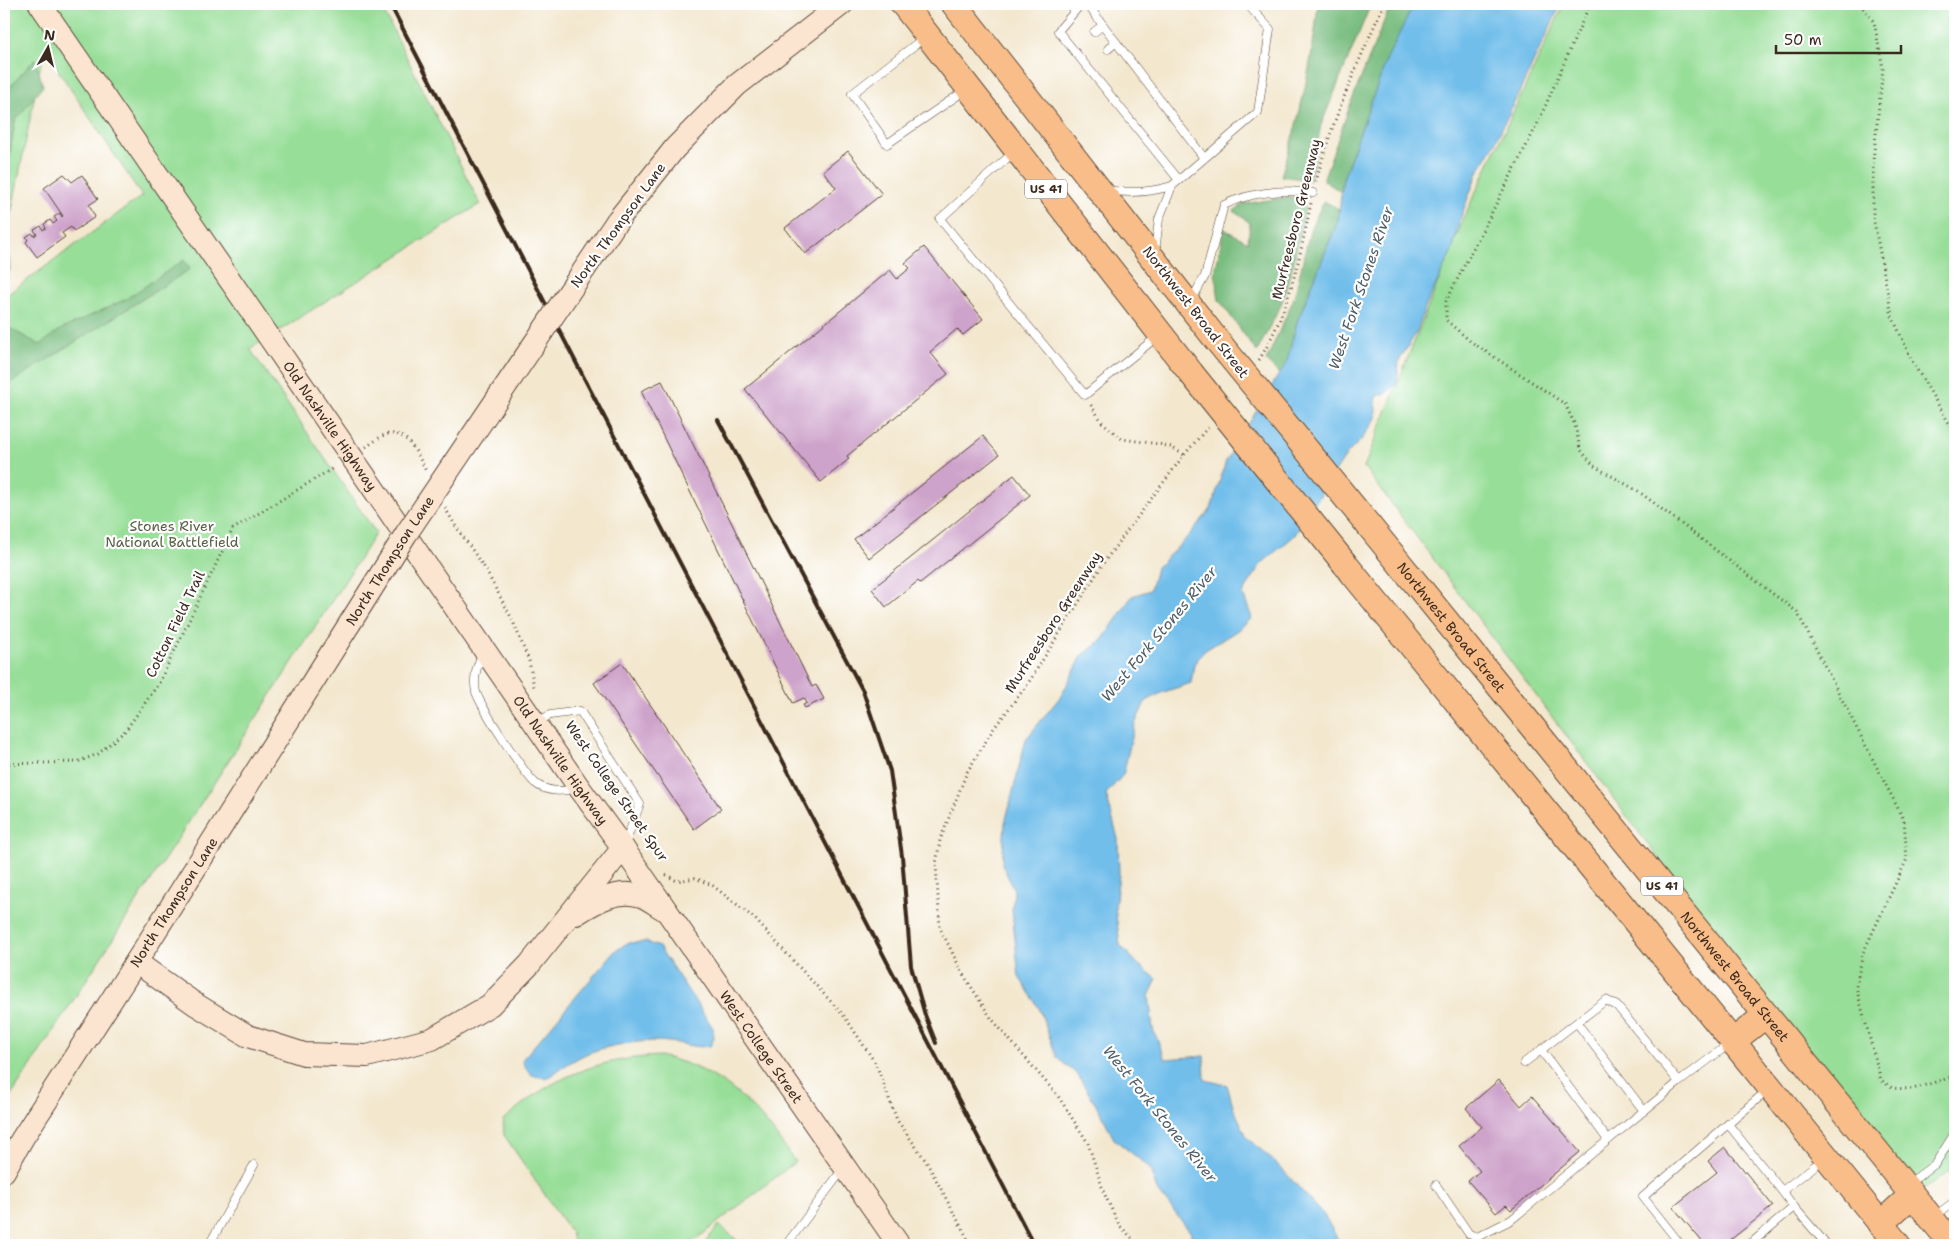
<svg xmlns="http://www.w3.org/2000/svg" width="1959" height="1249" font-family="'Shantell Sans',sans-serif">
<style>
.green{fill:#97de98;stroke:#69845b}
.forest{fill:#79bd80;stroke:#5a744f}
.water{fill:#71beeb;stroke:#567484}
.building{fill:#cea3cb}
.lines{fill:none;stroke-linecap:round;stroke-linejoin:round}
.lane-casing{stroke:#574638;stroke-width:9}
.secondary-casing{stroke:#574638;stroke-width:24}
.primary-casing{stroke:#574638;stroke-width:27}
.path{stroke:#574638;stroke-width:3;stroke-dasharray:1 4;stroke-linecap:butt}
.lane{stroke:#fff;stroke-width:8}
.secondary{stroke:#fce5d0;stroke-width:22}
.primary{stroke:#f8bd89;stroke-width:25}
.rail{stroke:#3b2a1e;stroke-width:4}
.secondary-bridge-casing{stroke:#574638;stroke-width:24;stroke-linecap:butt}
.primary-bridge-casing{stroke:#574638;stroke-width:27;stroke-linecap:butt}
.secondary-bridge{stroke:#fce5d0;stroke-width:22}
.primary-bridge{stroke:#f8bd89;stroke-width:25}
.labels{text-anchor:middle;dominant-baseline:central;stroke-width:4.5;stroke-linejoin:round;paint-order:stroke}
.shield{fill:#fff;stroke:#766a62;stroke-width:1}
.shield-label{font-size:12px;font-weight:bold;fill:#3b2a1e}
.street-label{font-size:14px;fill:#3b2a1e;stroke:#fff}
.park-label{font-size:14px;fill:#576043;stroke:#fff}
.water-label{font-size:15px;font-style:italic;fill:#4e5e66;stroke:#fff}
</style>
<rect width="100%" height="100%" fill="#fff"/>
<filter id="ink" filterUnits="userSpaceOnUse"><feTurbulence type="fractalNoise" baseFrequency=".02" numOctaves="2"/><feDisplacementMap in="SourceGraphic" scale="10" xChannelSelector="R" yChannelSelector="G"/><feConvolveMatrix kernelMatrix="1 2 1 2 8 2 1 2 1" color-interpolation-filters="sRGB"/></filter>
<filter id="wash" filterUnits="userSpaceOnUse"><feTurbulence type="fractalNoise" baseFrequency=".0096" numOctaves="4" result="noise"/><feDisplacementMap in="SourceGraphic" scale="20" xChannelSelector="R" yChannelSelector="G"/><feGaussianBlur stdDeviation="1.12" result="paint"/><feColorMatrix in="noise" values="0 0 0 0 0 0 0 0 0 0 0 0 0 0 0 0 0 1.4 0 .05"/><feComposite in="paint" operator="in"/></filter>
<g filter="url(#wash)">
<rect width="100%" height="100%" fill="#f3e7ce"/>
<!-- green -->
<g class="green">
<polygon points="4,4 380,4 480,204 250,349 376,533 4,1107 4,297 142,196 44,49 4,250"/>
<polygon points="1564,4 1955,4 1955,1169 1912,1195 1364,467 1465,215"/>
<path d="M660,1056C726,1071 758,1108 795,1162L689,1245H574L571,1233L504,1135L503,1120C552,1077 595,1059 660,1056Z"/>
<polygon points="719,1225 743,1245 703,1245"/>
</g>
<!-- forest -->
<g class="forest">
<path d="M1318,4H1371L1321,125L1310,180L1281,176C1299,120 1313,62 1318,4Z"/>
<polygon points="1391,4 1415,4 1388,56 1343,179 1341,192 1323,180 1352,100"/>
<polygon points="35,59 43,86 15,121 4,191 5,92"/>
<polygon points="1294,196 1305,208 1294,261 1281,305 1257,352 1219,300 1215,272 1224,229 1248,242 1250,223 1234,211 1243,204"/>
<polygon points="1324,201 1339,209 1338,221 1297,322 1286,365 1279,374 1266,361 1294,298 1311,227"/>
<polygon points="4,247 8,250 10,269 4,285"/>
<polygon points="184,260 190,269 4,387 4,325 40,345 60,330 126,299"/>
</g>
<!-- water -->
<g class="water">
<polygon points="1418,4 1561,4 1493,147 1478,172 1460,219 1453,248 1426,306 1416,333 1399,361 1397,384 1385,394 1376,396 1376,418 1362,439 1347,454 1294,536 1261,564 1243,594 1252,618 1238,630 1204,651 1194,664 1191,683 1161,693 1145,702 1135,724 1123,775 1106,794 1118,839 1119,874 1115,907 1120,945 1139,965 1157,979 1149,996 1153,1029 1165,1059 1204,1056 1205,1080 1227,1085 1234,1109 1247,1137 1280,1167 1324,1215 1341,1245 1190,1245 1191,1233 1157,1190 1149,1167 1114,1139 1102,1115 1077,1074 1057,1058 1039,1008 1019,977 1012,911 1014,890 1002,864 1005,823 1026,739 1061,696 1082,656 1103,639 1132,596 1150,590 1156,568 1184,541 1211,509 1226,461 1279,374 1286,365 1297,322 1338,221 1343,179 1388,56 1410,12"/>
<path d="M646,942L659,947L713,1028L714,1038L710,1046C693,1049 685,1043 669,1042C648,1039 617,1044 597,1050C579,1055 562,1068 547,1078C531,1076 528,1075 522,1060L614,952L627,943Z"/>
</g>
<g id="blocks">
<!-- building -->
<g class="building">
<polygon points="848,151 882,194 805,254 785,228 836,188 823,171"/>
<polygon points="64,174 72,182 82,175 98,199 89,205 95,217 74,231 71,227 62,233 65,237 37,257 26,242 28,240 26,237 32,233 34,236 37,234 34,230 41,226 43,230 46,228 44,224 50,220 53,224 57,221 54,217 60,213 62,217 63,216 44,188"/>
<polygon points="924,247 983,319 963,335 957,329 930,352 948,374 847,456 849,459 821,482 745,389 890,270 897,279 910,268 905,263"/>
<polygon points="662,381 812,687 816,685 824,699 805,708 803,705 807,703 804,698 793,703 641,391"/>
<polygon points="983,436 999,455 869,558 854,539"/>
<polygon points="1014,475 1030,495 920,583 918,581 886,607 872,589"/>
<polygon points="622,663 721,809 694,829 594,683"/>
<polygon points="1499,1080 1521,1106 1532,1096 1580,1152 1511,1210 1506,1205 1496,1213 1468,1181 1480,1171 1459,1146 1482,1127 1466,1108"/>
<polygon points="1725,1147 1773,1206 1724,1245 1705,1245 1673,1207 1717,1172 1708,1161"/>
</g>
</g>
</g>
<g filter="url(#ink)">
<use href="#blocks" fill-opacity="0" stroke="#574638" stroke-width="1"/>
<g class="lines">
<defs>
<g id="lane">
<polyline points="1081,4 1058,31 1179,180"/>
<polyline points="1087,4 1204,158"/>
<polyline points="1094,32 1103,25"/>
<polyline points="925,37 852,94 887,144 967,89"/>
<polyline points="1108,49 1116,42"/>
<polyline points="1015,151 940,219 1085,395 1158,336"/>
<path d="M1107,190C1129,194 1151,192 1172,186"/>
<polyline points="1155,252 1159,219 1172,186 1258,112 1270,29 1247,4"/>
<path d="M1191,301L1205,276L1224,205C1250,192 1284,189 1313,193"/>
<path d="M483,654C476,666 473,678 476,692C481,707 523,772 535,783C546,792 564,793 576,787"/>
<polyline points="537,722 550,715 580,711 640,804 624,846"/>
<polyline points="1577,1023 1644,1111"/>
<polyline points="1541,1050 1608,1140"/>
<polyline points="1524,1063 1606,1000 1617,1006 1679,1082"/>
<polyline points="1728,1124 1782,1191"/>
<polyline points="1908,1184 1935,1164 1955,1133"/>
<polyline points="1436,1185 1469,1234 1477,1237 1511,1220 1679,1082 1729,1044"/>
<polyline points="1794,1207 1827,1245"/>
<polyline points="1935,1216 1955,1201"/>
<polyline points="209,1245 254,1165"/>
<polyline points="786,1245 843,1169"/>
<polyline points="1681,1245 1643,1197 1769,1089"/>
<polyline points="1749,1245 1794,1207 1782,1191 1825,1158"/>
</g>
<g id="secondary">
<path id="s1" d="M40,4L578,786L623,848L899,1245"/>
<polyline points="617,221 675,148 737,85 842,4"/>
<path d="M576,914C595,902 618,888 641,896C649,899 658,906 665,910"/>
<polyline points="136,962 195,1004 248,1036 304,1054 367,1056 432,1039 490,1005 529,965 623,848"/>
<path id="s2" d="M4,1171L22,1139L136,962L350,623"/>
</g>
<g id="primary">
<polyline points="903,4 1191,373"/>
<polyline points="954,4 1215,338"/>
<path id="s3" d="M1370,527L1953,1245"/>
<polyline points="1345,564 1898,1245"/>
<polyline points="1732,1042 1766,1015"/>
<polyline points="1880,1224 1912,1195"/>
</g>
</defs>
<!-- lane casing -->
<use href="#lane" class="lane-casing"/>
<!-- secondary casing -->
<use href="#secondary" class="secondary-casing"/>
<!-- primary casing -->
<use href="#primary" class="primary-casing"/>
<!-- path -->
<g class="path">
<polyline points="1590,4 1537,125 1446,301 1446,320 1470,341 1565,404 1575,425 1580,449 1594,466 1638,491 1797,612 1904,820 1907,859 1863,953 1856,987 1881,1080 1892,1088 1913,1089 1955,1076"/>
<polyline points="1860,4 1874,22 1883,68 1873,161 1873,216 1892,316 1913,363 1955,433"/>
<path d="M1316,182C1332,119 1358,63 1384,4"/>
<path d="M1259,360C1289,312 1300,257 1311,203"/>
<polyline points="1091,405 1102,422 1122,439 1159,444 1171,447 1184,455"/>
<path d="M366,447C371,444 377,439 382,436C406,425 418,455 426,471"/>
<polyline points="445,508 455,525 484,567 512,619 529,661 534,687"/>
<polyline points="4,764 77,762 98,754 126,730 159,683 233,529 335,467"/>
<polyline points="666,875 677,881 695,878 712,885 754,918 845,1017 876,1064 897,1120 926,1161 971,1245"/>
<polyline points="1139,1245 1119,1225 1104,1193 1088,1143 1058,1096 991,1018 963,974 940,928 936,864 940,840 950,815 967,772 994,728 1027,685 1104,562 1184,455 1209,426"/>
</g>
<!-- lane -->
<use href="#lane" class="lane"/>
<!-- secondary -->
<use href="#secondary" class="secondary"/>
<!-- primary -->
<use href="#primary" class="primary"/>
<!-- rail -->
<g class="rail">
<polyline points="390,4 1034,1245"/>
<polyline points="718,420 863,691 890,771 902,856 911,966 925,1015 936,1043"/>
</g>
<defs>
<g id="secondary-bridge">
<path id="s4" d="M350,623L406,534L617,221"/>
</g>
<g id="primary-bridge">
<polyline points="1215,338 1370,527"/>
<polyline points="1191,373 1345,564"/>
</g>
</defs>
<!-- secondary-bridge casing -->
<use href="#secondary-bridge" class="secondary-bridge-casing"/>
<!-- primary-bridge casing -->
<use href="#primary-bridge" class="primary-bridge-casing"/>
<!-- secondary-bridge -->
<use href="#secondary-bridge" class="secondary-bridge"/>
<!-- primary-bridge -->
<use href="#primary-bridge" class="primary-bridge"/>
</g>
</g>
<g class="labels">
<!-- shield labels -->
<g class="shield">
<rect x="1025" y="179.5" width="42" height="19" rx="4"/>
<rect x="1641" y="876.5" width="42" height="19" rx="4"/>
</g>
<g class="shield-label">
<text x="1046" y="189">US 41</text>
<text x="1662" y="886">US 41</text>
</g>
<!-- street labels -->
<g class="street-label">
<text transform="translate(1296 219) rotate(-76)">Murfreesboro Greenway</text>
<text transform="translate(618 225) rotate(-54)">North Thompson Lane</text>
<text transform="translate(1196 312) rotate(52)">Northwest Broad Street</text>
<text stroke="none"><textPath href="#s1" startOffset="512">Old Nashville Highway</textPath></text>
<text stroke="none"><textPath href="#s4" startOffset="74">North Thompson Lane</textPath></text>
<text transform="translate(1053 622) rotate(-57)">Murfreesboro Greenway</text>
<text transform="translate(175 624) rotate(-64)">Cotton Field Trail</text>
<text stroke="none"><textPath href="#s3" startOffset="129">Northwest Broad Street</textPath></text>
<text stroke="none"><textPath href="#s1" startOffset="918">Old Nashville Highway</textPath></text>
<text transform="translate(617 791) rotate(55)">West College Street Spur</text>
<text stroke="none"><textPath href="#s2" startOffset="318">North Thompson Lane</textPath></text>
<text stroke="none"><textPath href="#s3" startOffset="579">Northwest Broad Street</textPath></text>
<text stroke="none"><textPath href="#s1" startOffset="1268">West College Street</textPath></text>
</g>
<!-- park labels -->
<g class="park-label">
<text x="172" y="526">Stones River<tspan x="172" dy="16">National Battlefield</tspan></text>
</g>
<!-- water labels -->
<g class="water-label">
<text transform="translate(1361 288) rotate(-71)">West Fork Stones River</text>
<text transform="translate(1159 634) rotate(-50)">West Fork Stones River</text>
<text transform="translate(1160 1114) rotate(51)">West Fork Stones River</text>
</g>
</g>
<!-- margin -->
<rect width="1959" height="1249" fill="none" stroke="#fff" stroke-width="20"/>
<!-- north arrow -->
<g transform="translate(48 48) rotate(8)" stroke="#ffffff" stroke-width="4" paint-order="stroke">
<path d="M0-4L9 19L0 12L-9 19Z" fill="#3b2a1e"/>
<text y="-8" font-size="14" font-weight="bold" text-anchor="middle" fill="#3b2a1e">N</text>
</g>
<!-- scale -->
<path d="M1776 45v8h125v-8" fill="none" stroke="#3b2a1e" stroke-width="2.5"/>
<text x="1784" y="45" font-size="15" fill="#3b2a1e" stroke="#ffffff" stroke-width="4" paint-order="stroke">50 m</text>
</svg>
